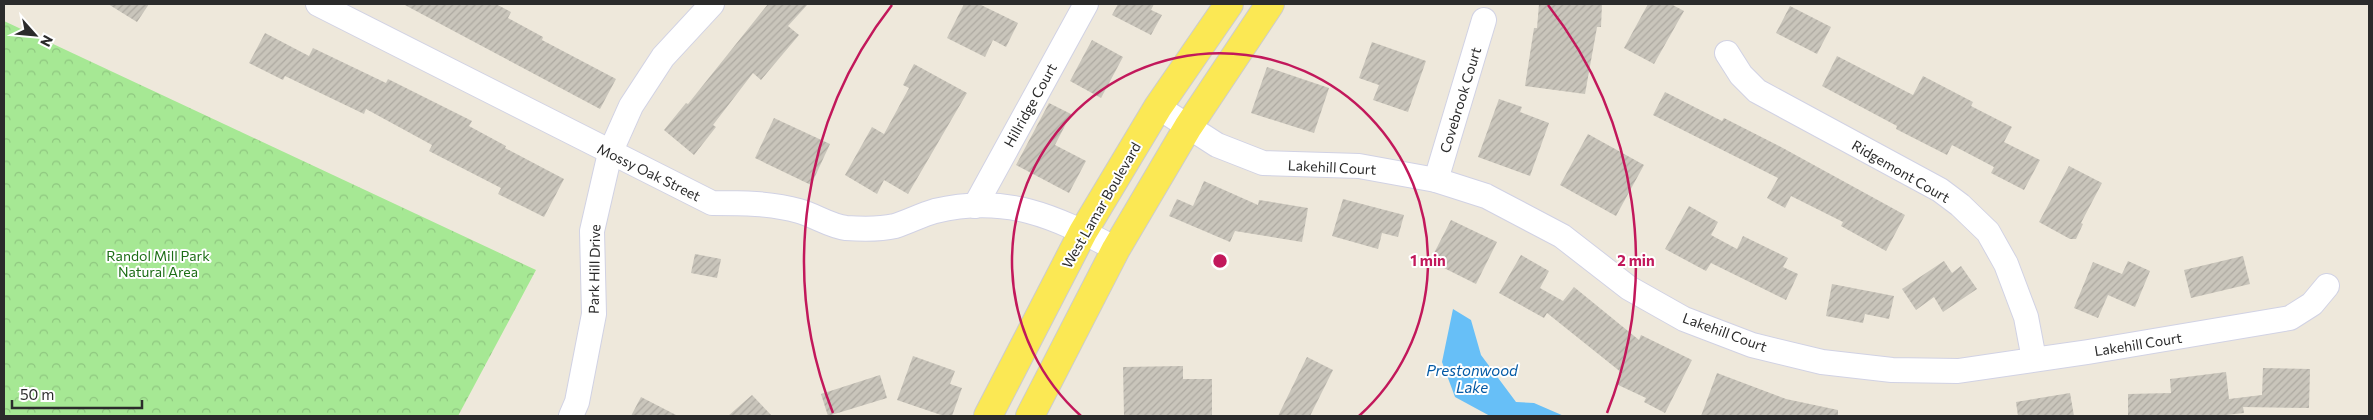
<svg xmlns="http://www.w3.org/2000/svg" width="2373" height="420" font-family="Commissioner,sans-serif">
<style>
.forest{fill:url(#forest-crowns)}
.water{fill:#67bff7}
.building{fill:url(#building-hatch)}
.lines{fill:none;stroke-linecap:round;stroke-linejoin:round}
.minor-casing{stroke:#d1d2e4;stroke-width:26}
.major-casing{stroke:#ccc;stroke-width:30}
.minor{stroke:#fff;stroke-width:24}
.major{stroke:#fbe854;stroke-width:28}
.ring{fill:none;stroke:#c2185b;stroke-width:2.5}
.labels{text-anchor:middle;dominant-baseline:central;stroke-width:4;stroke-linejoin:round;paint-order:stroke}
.street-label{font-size:14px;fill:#2b2b2b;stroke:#fff}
.park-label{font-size:14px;fill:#1c6d15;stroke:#fff}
.water-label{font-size:15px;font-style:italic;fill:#045aa5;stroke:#fff}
.centre{fill:#c2185b;stroke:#fff;stroke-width:2.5}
.ring-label{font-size:15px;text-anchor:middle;font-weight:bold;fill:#c2185b;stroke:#fff;stroke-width:4;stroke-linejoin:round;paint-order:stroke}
</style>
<defs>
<pattern id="forest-crowns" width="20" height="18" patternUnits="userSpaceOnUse" patternTransform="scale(1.25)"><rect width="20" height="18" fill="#a6e894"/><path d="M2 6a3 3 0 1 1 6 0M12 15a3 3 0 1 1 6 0" fill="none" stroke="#8fc780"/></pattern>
<pattern id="building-hatch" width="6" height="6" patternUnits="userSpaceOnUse" patternTransform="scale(1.25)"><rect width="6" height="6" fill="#c9c5bb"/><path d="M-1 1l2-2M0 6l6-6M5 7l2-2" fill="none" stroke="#ada9a1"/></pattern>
</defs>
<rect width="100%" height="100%" fill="#eee8db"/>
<!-- forest -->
<polygon class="forest" points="4,21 536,270 458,416 4,416"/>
<!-- water -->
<polygon class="water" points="1453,309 1471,320 1481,355 1516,402 1534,403 1564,416 1490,416 1455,397 1442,362"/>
<!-- building -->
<g class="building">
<polygon points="108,4 149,4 137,22"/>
<polygon points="403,4 496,4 511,12 508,18 543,37 542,40 616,79 600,109"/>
<polygon points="768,4 808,4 788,26 799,35 761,80 753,73 713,125 716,127 694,155 664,130 686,103 688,104"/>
<polygon points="964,4 979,4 1018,23 1006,47 993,40 985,57 947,38"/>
<polygon points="1118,4 1154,4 1151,10 1162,15 1151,35 1112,15"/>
<polygon points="1539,4 1602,4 1601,27 1597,27 1585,94 1525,86 1534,28 1537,28"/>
<polygon points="1648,4 1671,4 1684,11 1654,64 1624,48"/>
<polygon points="1790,6 1831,27 1817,54 1776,33"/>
<polygon points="265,33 309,56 313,48 386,83 388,79 472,121 469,126 506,146 505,148 564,179 544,217 498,194 501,188 429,151 432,145 366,109 364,114 285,76 283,80 249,63"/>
<polygon points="1092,40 1123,57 1101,98 1070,81"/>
<polygon points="1372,42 1426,61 1408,112 1373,100 1379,85 1359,78"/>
<polygon points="1837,56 1913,95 1923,76 1973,102 1971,106 2012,127 2004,142 2040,160 2024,190 1991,173 1994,167 1952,145 1947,155 1896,129 1897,126 1822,86"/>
<polygon points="914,64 967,93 908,194 884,180 877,194 845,175 872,127 884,134 909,88 903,85"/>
<polygon points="1267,67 1329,88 1314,133 1251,113"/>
<polygon points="1665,92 1722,121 1724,118 1781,147 1905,215 1886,251 1841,226 1843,222 1791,196 1785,208 1767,198 1778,178 1653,115"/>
<polygon points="1499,99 1522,107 1520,112 1549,123 1530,176 1478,157"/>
<polygon points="1049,103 1071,114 1055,145 1086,161 1069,193 1016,165"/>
<polygon points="774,118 830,144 811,185 755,158"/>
<polygon points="1588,134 1644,165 1616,216 1560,185"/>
<polygon points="2069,166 2102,183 2081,223 2083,224 2076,239 2070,239 2039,222"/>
<polygon points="1204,181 1258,205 1259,200 1308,208 1302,242 1235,231 1230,242 1169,216 1177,199 1193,206"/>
<polygon points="1343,199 1404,215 1398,237 1382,233 1378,249 1332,236"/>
<polygon points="1689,206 1718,222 1711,235 1737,249 1743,236 1788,258 1783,267 1798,274 1786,300 1711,263 1706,271 1665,249"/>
<polygon points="1451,220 1497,242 1476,284 1430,261"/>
<polygon points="695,254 721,259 717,278 691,273"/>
<polygon points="1521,255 1549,271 1540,288 1563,301 1574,287 1639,340 1641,335 1692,360 1665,413 1644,402 1646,398 1616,384 1622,373 1547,313 1544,318 1499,293"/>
<polygon points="2243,256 2250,284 2191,298 2184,270"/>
<polygon points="1944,261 1952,273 1961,266 1977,289 1943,312 1934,297 1916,310 1902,289"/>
<polygon points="2128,261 2150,271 2135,307 2108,295 2098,318 2074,308 2093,262 2122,274"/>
<polygon points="1832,284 1894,296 1889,319 1865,314 1863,323 1826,316"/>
<polygon points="913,356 955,371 950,384 962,388 952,416 944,416 897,400"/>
<polygon points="1307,357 1333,370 1310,416 1278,416"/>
<polygon points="1183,366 1183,379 1212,379 1212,416 1124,416 1123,367"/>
<polygon points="2263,368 2310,369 2309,408 2243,407 2244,413 2218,416 2128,416 2128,394 2171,393 2170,379 2226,372 2229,399 2262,395"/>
<polygon points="1717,373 1786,399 1838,410 1838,416 1701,416"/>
<polygon points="880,375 887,398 828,416 821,394"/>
<polygon points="2070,393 2074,416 2018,416 2016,402"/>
<polygon points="752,395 772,416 728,416"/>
<polygon points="641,397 678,416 631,416"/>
</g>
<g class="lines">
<defs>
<g id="minor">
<path d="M318,4L712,203C741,203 771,203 799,211C814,215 830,226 846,228C860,229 882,229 895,226C908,222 921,215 935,211C1006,194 1054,216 1116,249"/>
<polyline points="1727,53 1741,75 1757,91 1940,190 1960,205 1988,232 2006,264 2026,317 2034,359"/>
<polyline points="1158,107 1217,145 1263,163 1359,166 1436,180 1486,196 1562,236 1629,288 1684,319 1752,345 1822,362 1892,370 1958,371 2088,352 2290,318 2312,304 2327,286"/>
<polyline points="1436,180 1484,20"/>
<polyline points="975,206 1086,4"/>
<polyline points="571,416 577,402 594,314 592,231 610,153 631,106 663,57 712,4"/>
</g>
<g id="major">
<polyline points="988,416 1083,232 1158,107 1229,4"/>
<polyline points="1030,416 1116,249 1188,127 1270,4"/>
</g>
</defs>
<!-- minor casing -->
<use href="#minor" class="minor-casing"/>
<!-- major casing -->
<use href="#major" class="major-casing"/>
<!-- minor -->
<use href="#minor" class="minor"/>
<!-- major -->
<use href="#major" class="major"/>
</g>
<!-- distance rings -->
<g class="ring">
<path d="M1081 416A208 208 0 1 1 1359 416"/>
<path d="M833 413A416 416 0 0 1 892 5M1548 5A416 416 0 0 1 1607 413"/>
</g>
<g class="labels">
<!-- street labels -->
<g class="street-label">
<text transform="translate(1460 100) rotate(-73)">Covebrook Court</text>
<text transform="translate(1030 105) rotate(-61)">Hillridge Court</text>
<text transform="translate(1332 167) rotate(3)">Lakehill Court</text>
<text transform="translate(1901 171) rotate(30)">Ridgemont Court</text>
<text transform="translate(649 172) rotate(26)">Mossy Oak Street</text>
<text transform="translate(1101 205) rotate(-60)">West Lamar Boulevard</text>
<text transform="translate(594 269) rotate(-89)">Park Hill Drive</text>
<text transform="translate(1725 332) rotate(20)">Lakehill Court</text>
<text transform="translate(2138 344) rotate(-9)">Lakehill Court</text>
</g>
<!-- park labels -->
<g class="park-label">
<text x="158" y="255">Randol Mill Park<tspan x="158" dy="16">Natural Area</tspan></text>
</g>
<!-- water labels -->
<g class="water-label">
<text x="1472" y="370">Prestonwood<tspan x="1472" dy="17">Lake</tspan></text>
</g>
</g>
<circle cx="1220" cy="261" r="8" class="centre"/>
<g class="ring-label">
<text x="1428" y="266">1 min</text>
<text x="1636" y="266">2 min</text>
</g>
<!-- border -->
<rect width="2373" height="420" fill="none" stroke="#2b2b2b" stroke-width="10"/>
<!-- north arrow -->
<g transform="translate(35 35) rotate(117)" stroke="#ffffff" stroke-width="4" paint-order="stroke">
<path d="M0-4L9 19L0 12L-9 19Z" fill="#2b2b2b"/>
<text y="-8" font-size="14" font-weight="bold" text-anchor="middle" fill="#2b2b2b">N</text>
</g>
<!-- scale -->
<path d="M12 400v8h130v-8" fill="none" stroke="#2b2b2b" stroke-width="2.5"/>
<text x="20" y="400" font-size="15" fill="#2b2b2b" stroke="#ffffff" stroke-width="4" paint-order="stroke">50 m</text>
</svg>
